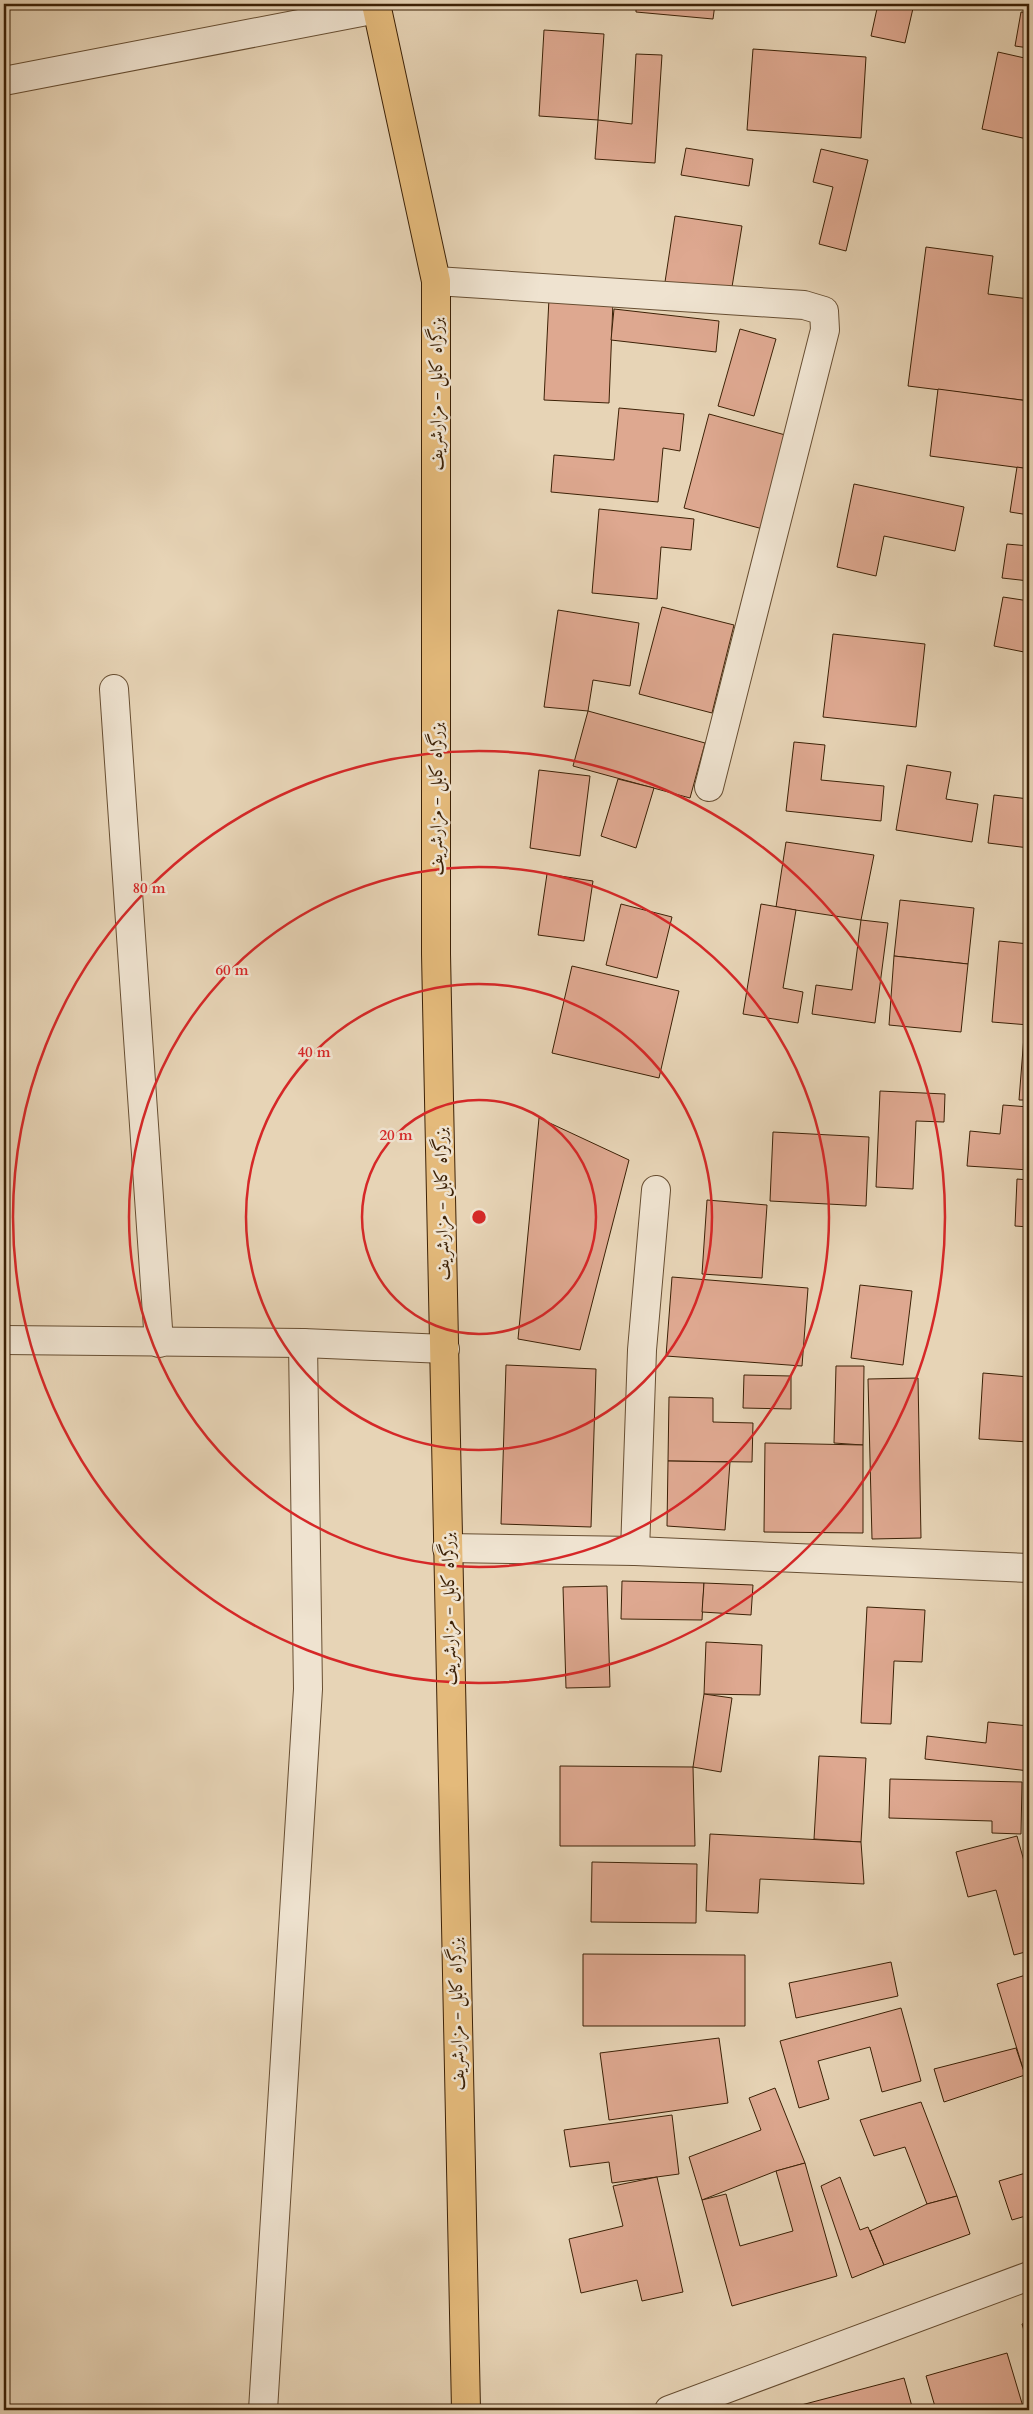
<svg xmlns="http://www.w3.org/2000/svg" width="1033" height="2414" font-family="Cardo,Amiri,serif">
<style>
.building{fill:#dea890;stroke:#3c2106}
.lines{fill:none;stroke-linecap:round;stroke-linejoin:round}
.minor-casing{stroke:#674e32;stroke-width:30}
.highway-casing{stroke:#3c2106;stroke-width:30}
.minor{stroke:#efe3d0;stroke-width:28}
.highway{stroke:#e4ba7b;stroke-width:28}
.ring{fill:none;stroke:#d62828;stroke-width:2.5}
.labels{text-anchor:middle;dominant-baseline:central;stroke-width:5;stroke-linejoin:round;paint-order:stroke}
.street-label{font-size:18px;fill:#3c2106;stroke:#efe3d0}
.centre{fill:#d62828;stroke:#efe3d0;stroke-width:2.5}
.ring-label{font-size:15px;text-anchor:middle;font-weight:bold;fill:#d62828;stroke:#efe3d0;stroke-width:5;stroke-linejoin:round;paint-order:stroke}
</style>
<rect width="100%" height="100%" fill="#e7d4b6"/>
<filter id="stains"><feTurbulence type="fractalNoise" baseFrequency=".004" numOctaves="4"/><feColorMatrix values="0 0 0 0 .2 0 0 0 0 .09 0 0 0 0 .02 0 0 0 .5 -.17"/></filter>
<radialGradient id="worn" r=".72"><stop offset=".6" stop-color="#630" stop-opacity="0"/><stop offset="1" stop-color="#630" stop-opacity=".3"/></radialGradient>
<!-- building -->
<g class="building">
<polygon points="636,4 715,4 713,19 636,12"/>
<polygon points="878,4 914,4 905,43 871,36"/>
<polygon points="1021,12 1029,13 1029,48 1015,46"/>
<polygon points="544,30 604,34 598,120 539,116"/>
<polygon points="753,49 866,57 861,138 747,130"/>
<polygon points="998,52 1029,59 1029,130 1027,139 982,129"/>
<polygon points="636,54 662,55 655,163 595,159 598,120 632,124"/>
<polygon points="686,148 753,159 749,186 681,175"/>
<polygon points="821,149 868,160 846,251 819,244 833,187 813,182"/>
<polygon points="675,216 742,226 731,293 665,282"/>
<polygon points="926,247 993,256 988,294 1029,299 1029,401 908,386"/>
<polygon points="549,298 613,301 609,403 544,400"/>
<polygon points="614,309 719,321 716,352 611,340"/>
<polygon points="740,329 776,339 754,416 718,406"/>
<polygon points="938,389 1029,401 1029,469 930,456"/>
<polygon points="619,408 684,414 680,451 663,448 658,502 551,492 554,455 614,460"/>
<polygon points="709,414 789,436 763,529 684,508"/>
<polygon points="1017,467 1029,469 1029,515 1010,512"/>
<polygon points="854,484 964,507 955,551 884,536 876,576 837,567"/>
<polygon points="599,509 694,519 691,550 661,547 657,599 592,593"/>
<polygon points="1007,544 1029,546 1029,581 1002,578"/>
<polygon points="1003,597 1029,601 1029,653 994,646"/>
<polygon points="662,607 734,625 712,713 639,694"/>
<polygon points="558,610 639,623 630,686 593,680 588,711 544,707"/>
<polygon points="833,634 925,644 916,727 823,717"/>
<polygon points="588,711 705,743 690,798 573,766"/>
<polygon points="794,742 825,745 821,780 884,786 881,821 786,811"/>
<polygon points="907,765 951,772 946,799 978,804 972,842 896,830"/>
<polygon points="539,770 590,776 580,856 530,848"/>
<polygon points="618,779 654,788 636,848 601,836"/>
<polygon points="994,795 1029,799 1029,848 988,843"/>
<polygon points="786,842 874,855 861,920 776,907"/>
<polygon points="547,874 593,881 584,941 538,935"/>
<polygon points="900,900 974,908 968,964 894,956"/>
<polygon points="621,904 672,917 657,978 606,965"/>
<polygon points="761,904 796,910 783,988 803,992 798,1023 743,1014"/>
<polygon points="861,920 888,923 875,1023 812,1014 816,985 852,990"/>
<polygon points="999,941 1029,944 1029,1025 992,1022"/>
<polygon points="894,956 968,964 961,1032 889,1025"/>
<polygon points="572,966 679,991 659,1078 552,1053"/>
<polygon points="1024,1036 1029,1037 1029,1100 1019,1100"/>
<polygon points="880,1091 945,1094 944,1122 916,1121 913,1189 876,1187"/>
<polygon points="1003,1105 1029,1107 1029,1170 967,1166 970,1131 1000,1134"/>
<polygon points="539,1118 629,1160 580,1350 518,1339"/>
<polygon points="773,1132 869,1137 866,1206 770,1201"/>
<polygon points="1017,1179 1029,1180 1029,1227 1015,1226"/>
<polygon points="707,1200 767,1205 762,1278 702,1274"/>
<polygon points="672,1277 808,1288 802,1366 666,1356"/>
<polygon points="860,1285 912,1291 903,1365 851,1358"/>
<polygon points="506,1365 596,1369 591,1527 501,1524"/>
<polygon points="836,1366 864,1366 863,1445 834,1443"/>
<polygon points="983,1373 1029,1377 1029,1442 979,1439"/>
<polygon points="744,1375 791,1376 791,1409 743,1408"/>
<polygon points="918,1378 921,1538 872,1539 868,1379"/>
<polygon points="669,1397 713,1398 713,1422 753,1423 752,1462 668,1461"/>
<polygon points="765,1443 863,1445 863,1533 764,1532"/>
<polygon points="668,1461 730,1462 725,1530 667,1526"/>
<polygon points="622,1581 704,1583 702,1620 621,1619"/>
<polygon points="704,1583 753,1585 751,1615 702,1612"/>
<polygon points="607,1586 610,1687 566,1688 563,1587"/>
<polygon points="867,1607 925,1610 922,1662 894,1661 891,1724 861,1723"/>
<polygon points="706,1642 762,1645 760,1695 704,1694"/>
<polygon points="704,1694 732,1698 721,1772 693,1767"/>
<polygon points="988,1722 1029,1726 1029,1771 925,1759 927,1736 986,1743"/>
<polygon points="819,1756 866,1758 861,1842 814,1839"/>
<polygon points="560,1766 693,1767 695,1846 560,1846"/>
<polygon points="890,1779 1022,1782 1021,1834 992,1833 992,1821 889,1818"/>
<polygon points="710,1834 861,1842 864,1884 760,1879 758,1913 706,1911"/>
<polygon points="1017,1836 1029,1879 1029,1951 1014,1955 996,1890 968,1897 956,1852"/>
<polygon points="592,1862 697,1864 696,1923 591,1922"/>
<polygon points="583,1954 745,1955 745,2026 583,2026"/>
<polygon points="891,1962 898,1996 796,2018 789,1983"/>
<polygon points="1029,1974 1029,2074 1025,2075 997,1984"/>
<polygon points="901,2008 921,2081 882,2092 870,2047 818,2061 829,2099 799,2108 780,2041"/>
<polygon points="719,2038 728,2103 609,2120 600,2053"/>
<polygon points="1016,2048 1025,2075 944,2102 934,2069"/>
<polygon points="775,2088 805,2163 776,2171 702,2200 689,2157 761,2130 749,2098"/>
<polygon points="921,2102 957,2196 927,2204 905,2147 874,2156 860,2120"/>
<polygon points="672,2115 679,2174 612,2183 609,2162 570,2167 564,2130"/>
<polygon points="805,2163 837,2276 732,2306 702,2200 726,2194 740,2246 793,2231 776,2171"/>
<polygon points="1029,2172 1029,2215 1012,2220 999,2181"/>
<polygon points="657,2177 683,2292 642,2301 637,2280 581,2293 569,2239 623,2226 613,2186"/>
<polygon points="840,2177 860,2230 868,2227 884,2265 852,2278 821,2186"/>
<polygon points="957,2196 970,2234 884,2265 870,2231 927,2204"/>
<polygon points="1029,2322 1029,2347 1022,2324"/>
<polygon points="1007,2353 1024,2410 936,2410 926,2376"/>
<polygon points="904,2378 913,2410 787,2410 786,2409"/>
</g>
<g class="lines">
<defs>
<g id="minor">
<polyline points="4,81 377,9"/>
<polyline points="436,281 804,305 824,311 825,330 709,787"/>
<polyline points="114,689 159,1343"/>
<polyline points="4,1340 303,1343 445,1349"/>
<polyline points="447,1548 635,1551 1029,1568"/>
<polyline points="635,1551 642,1350 656,1190"/>
<polyline points="263,2410 308,1689 303,1343"/>
<polyline points="669,2410 1029,2276"/>
</g>
<polyline id="highway" points="376,4 436,281 436,954 466,2410"/>
</defs>
<!-- minor casing -->
<use href="#minor" class="minor-casing"/>
<!-- highway casing -->
<use href="#highway" class="highway-casing"/>
<!-- minor -->
<use href="#minor" class="minor"/>
<!-- highway -->
<use href="#highway" class="highway"/>
</g>
<!-- distance rings -->
<g class="ring">
<circle cx="479" cy="1217" r="117"/>
<circle cx="479" cy="1217" r="233"/>
<circle cx="479" cy="1217" r="350"/>
<circle cx="479" cy="1217" r="466"/>
</g>
<g class="labels">
<!-- street labels -->
<g class="street-label">
<text transform="translate(436 394) rotate(-90)">بزرگراه کابل - مزارشریف</text>
<text transform="translate(436 799) rotate(-90)">بزرگراه کابل - مزارشریف</text>
<text transform="translate(442 1204) rotate(-91)">بزرگراه کابل - مزارشریف</text>
<text transform="translate(449 1609) rotate(-91)">بزرگراه کابل - مزارشریف</text>
<text transform="translate(457 2014) rotate(-91)">بزرگراه کابل - مزارشریف</text>
</g>
</g>
<circle cx="479" cy="1217" r="8" class="centre"/>
<g class="ring-label">
<text x="149" y="893">80 m</text>
<text x="232" y="975">60 m</text>
<text x="314" y="1057">40 m</text>
<text x="396" y="1140">20 m</text>
</g>
<!-- margin -->
<rect width="1033" height="2414" fill="none" stroke="#e7d4b6" stroke-width="20"/>
<rect x="5" y="5" width="1023" height="2404" fill="none" stroke="#3c2106" stroke-width="2.5"/>
<rect x="10" y="10" width="1013" height="2394" fill="none" stroke="#3c2106"/>
<rect width="100%" height="100%" filter="url(#stains)"/>
<rect width="100%" height="100%" fill="url(#worn)"/>
</svg>
